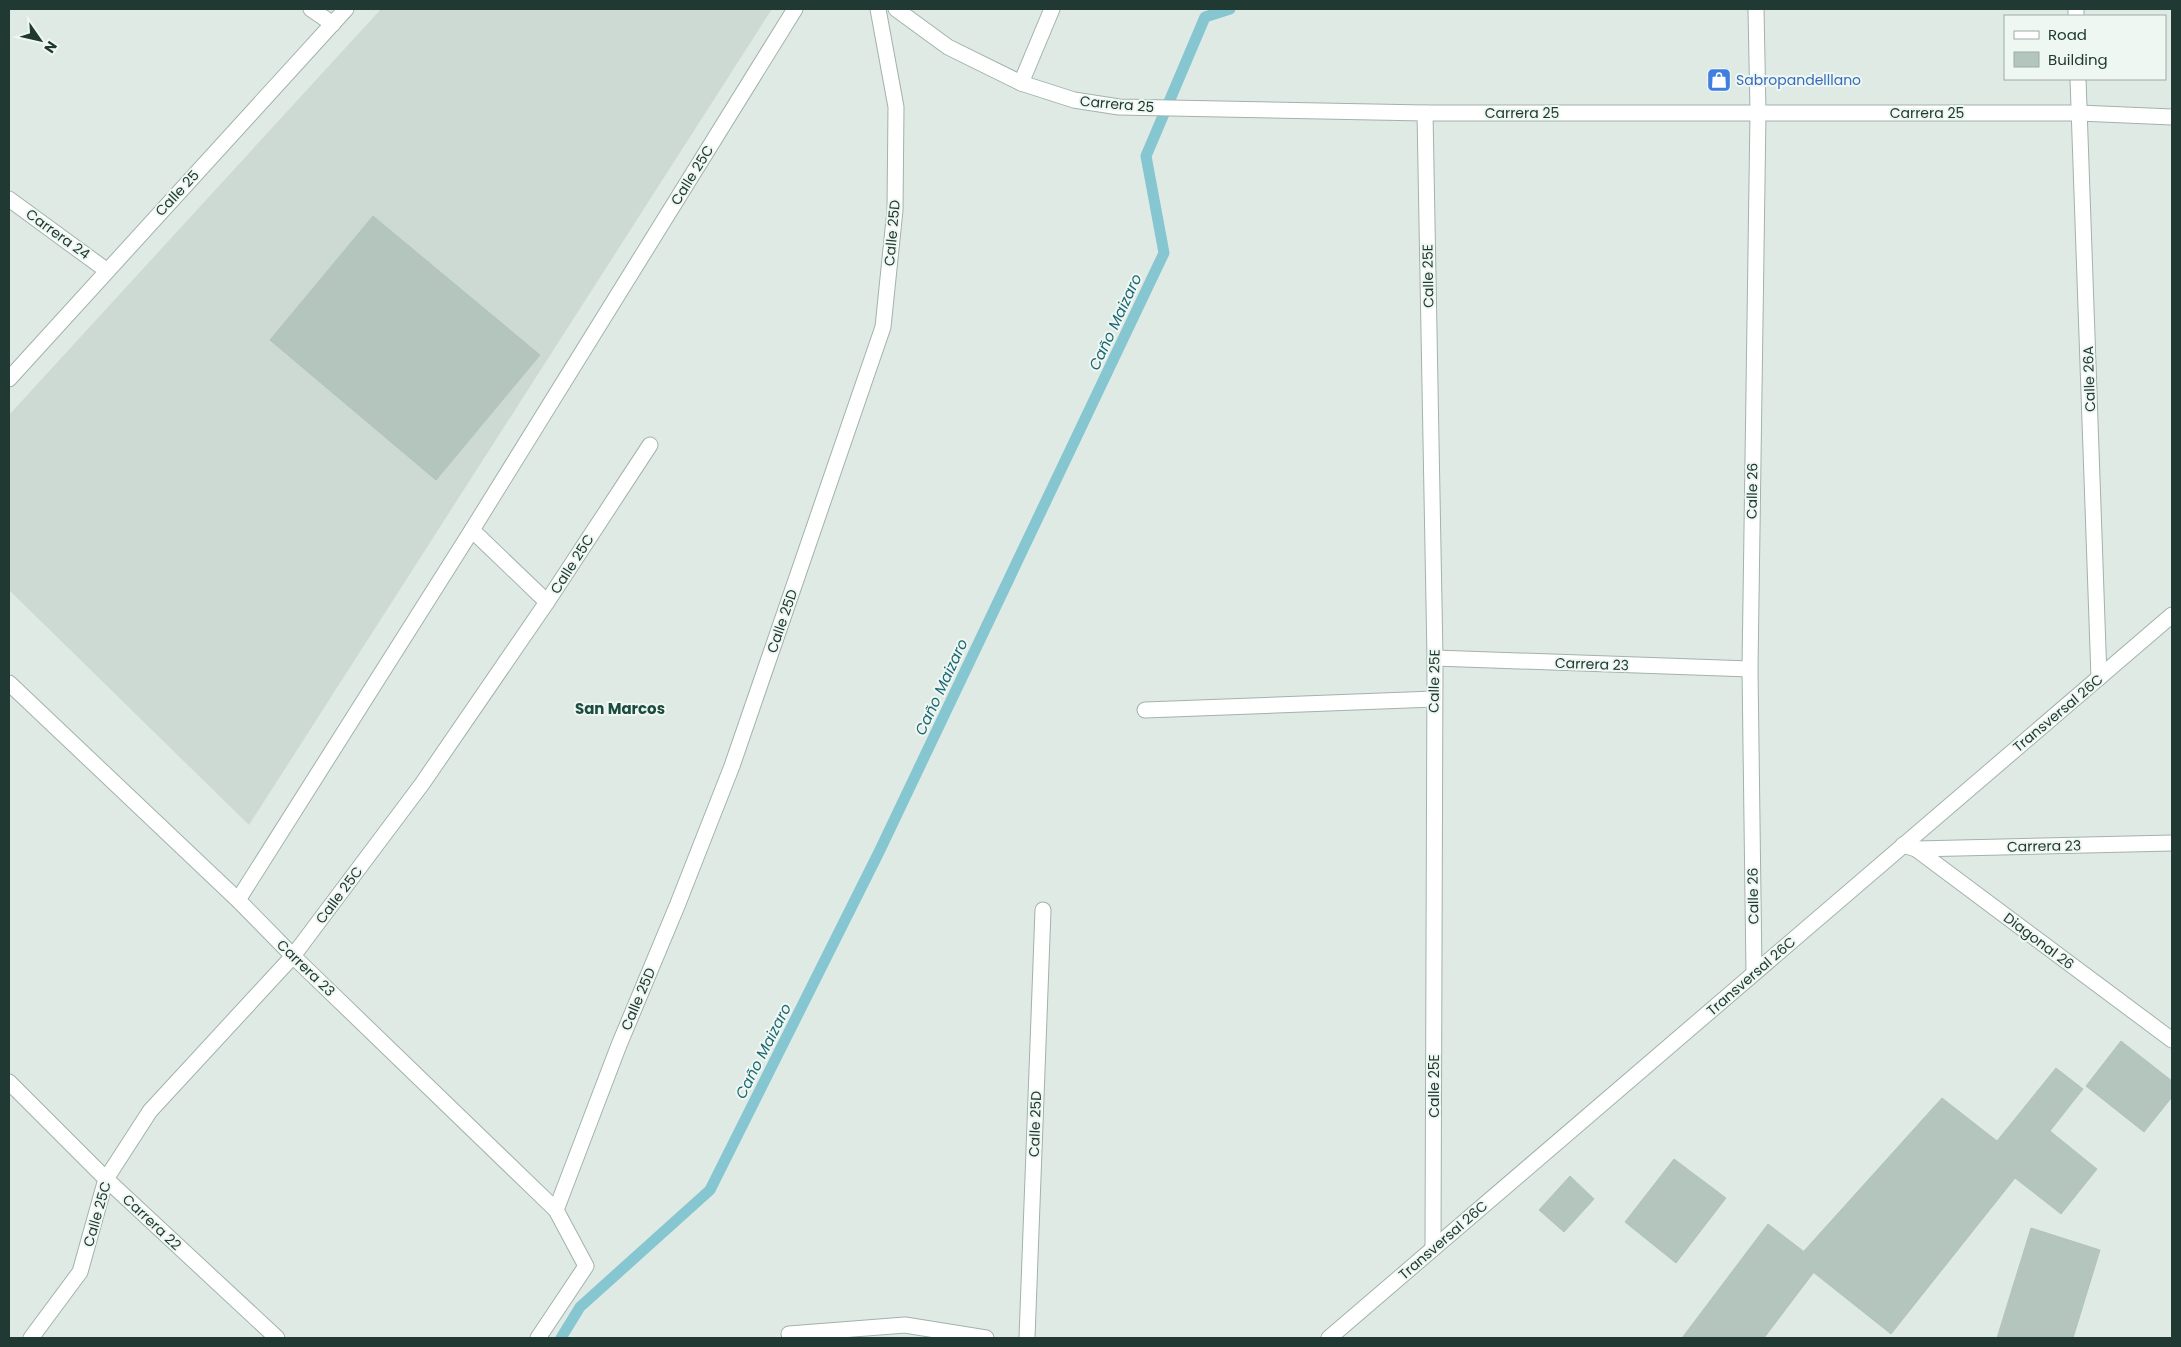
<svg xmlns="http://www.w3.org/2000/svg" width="2181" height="1347" font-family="Poppins,sans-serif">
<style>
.built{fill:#cddad4}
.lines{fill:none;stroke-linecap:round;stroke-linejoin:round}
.stream{stroke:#86c6d0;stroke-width:11}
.building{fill:#b4c5be;stroke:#b1c4bc}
.minor-casing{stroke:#a2b2ac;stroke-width:17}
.tertiary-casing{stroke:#a2b2ac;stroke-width:17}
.minor{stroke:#fff;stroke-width:15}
.tertiary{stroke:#fff;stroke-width:15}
.labels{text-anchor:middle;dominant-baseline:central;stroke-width:4;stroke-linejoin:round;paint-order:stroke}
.shop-label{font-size:14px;fill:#366cbe;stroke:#eff7f3;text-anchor:start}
.street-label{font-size:14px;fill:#203a33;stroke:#eff7f3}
.water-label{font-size:15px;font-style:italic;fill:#1b6875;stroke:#eff7f3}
.neighbourhood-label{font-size:15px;font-weight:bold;fill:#1c4c40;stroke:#eff7f3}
</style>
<rect width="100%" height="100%" fill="#dfeae5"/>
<!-- built -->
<polygon class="built" points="381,9 772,9 249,825 9,590 9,415"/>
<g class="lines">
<!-- stream -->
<polyline class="stream" points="561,1338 580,1307 710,1190 879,852 1164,253 1146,156 1205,17 1230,9"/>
</g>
<!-- building -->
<g class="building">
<polygon points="373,216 540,355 436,480 270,340"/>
<polygon points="2121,1041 2172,1081 2172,1097 2144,1132 2086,1086"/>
<polygon points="2056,1068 2083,1089 2050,1131 2097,1169 2061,1214 2015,1178 1891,1334 1813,1272 1820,1264 1804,1251 1942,1098 1997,1141"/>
<polygon points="1674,1159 1726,1198 1676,1263 1625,1222"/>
<polygon points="1570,1176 1594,1199 1564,1232 1539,1210"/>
<polygon points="1768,1224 1820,1264 1764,1338 1682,1338"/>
<polygon points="2031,1228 2100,1250 2073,1338 1997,1338"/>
</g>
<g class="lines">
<defs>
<g id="minor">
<polyline points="311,9 333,24"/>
<polyline points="2076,9 2076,16"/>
<polyline points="2078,79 2099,678"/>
<polyline points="1021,83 1052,9"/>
<polyline points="1425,113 1435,658 1433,1249"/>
<polyline points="9,199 106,270"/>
<polyline points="472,530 547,602"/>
<polyline points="1435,658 1750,669"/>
<polyline points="9,683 238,900 293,956 556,1210 586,1266 538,1338"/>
<polyline points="1145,710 1434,699"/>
<polyline points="1903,845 1916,849 2172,1040"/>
<polyline points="1916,849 2172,843"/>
<polyline points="238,900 472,530 795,9"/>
<polyline points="1754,973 1750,669 1758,112 1756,9"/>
<polyline points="9,1082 106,1179 277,1338"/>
<polyline points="556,1210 619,1045 677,906 732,766 883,327 895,210 896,107 878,9"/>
<polyline points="789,1334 905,1325 986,1338"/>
<polyline points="31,1338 80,1272 106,1179 150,1111 293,956 422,784 547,602 650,445"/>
<polyline points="1027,1338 1043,910"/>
<polyline points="1329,1338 2172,615"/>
</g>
<g id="tertiary">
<polyline points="896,9 948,47 1021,83 1074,100 1119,107 1425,113 2079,113 2172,117"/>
<polyline points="9,379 346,9"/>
</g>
</defs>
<!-- minor casing -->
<use href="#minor" class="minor-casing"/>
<!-- tertiary casing -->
<use href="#tertiary" class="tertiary-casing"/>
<!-- minor -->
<use href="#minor" class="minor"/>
<!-- tertiary -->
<use href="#tertiary" class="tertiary"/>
</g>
<!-- icons -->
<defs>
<symbol id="shop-square" viewBox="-11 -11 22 22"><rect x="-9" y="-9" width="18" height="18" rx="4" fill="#3f7fe0" stroke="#eff7f3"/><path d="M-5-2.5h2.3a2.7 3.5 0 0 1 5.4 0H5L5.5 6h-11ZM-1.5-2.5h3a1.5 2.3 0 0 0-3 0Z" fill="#fff"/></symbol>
</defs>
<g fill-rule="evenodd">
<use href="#shop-square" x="1705" y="66" width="28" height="28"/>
</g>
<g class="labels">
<!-- shop labels -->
<g class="shop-label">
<text x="1736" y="80">Sabropandelllano</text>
</g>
<!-- street labels -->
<g class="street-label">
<text transform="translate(1117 104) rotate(5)">Carrera 25</text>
<text x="1522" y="113">Carrera 25</text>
<text x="1927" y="113">Carrera 25</text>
<text transform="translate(692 175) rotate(-58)">Calle 25C</text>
<text transform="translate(177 193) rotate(-47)">Calle 25</text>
<text transform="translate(892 233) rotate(-85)">Calle 25D</text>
<text transform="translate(58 234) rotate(36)">Carrera 24</text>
<text transform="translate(1428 276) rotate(-91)">Calle 25E</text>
<text transform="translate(2089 379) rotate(-92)">Calle 26A</text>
<text transform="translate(1752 491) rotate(-89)">Calle 26</text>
<text transform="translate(572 564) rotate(-57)">Calle 25C</text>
<text transform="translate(782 621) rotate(-71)">Calle 25D</text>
<text transform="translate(1592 664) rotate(2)">Carrera 23</text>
<text transform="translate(1434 681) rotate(-89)">Calle 25E</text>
<text transform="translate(2058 713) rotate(-40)">Transversal 26C</text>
<text transform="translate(2044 846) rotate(-1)">Carrera 23</text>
<text transform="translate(339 895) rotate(-53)">Calle 25C</text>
<text transform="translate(1753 896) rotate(-91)">Calle 26</text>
<text transform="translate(2039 941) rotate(37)">Diagonal 26</text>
<text transform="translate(306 968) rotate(44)">Carrera 23</text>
<text transform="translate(1751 976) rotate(-41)">Transversal 26C</text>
<text transform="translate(638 999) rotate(-67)">Calle 25D</text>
<text transform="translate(1434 1086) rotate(-90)">Calle 25E</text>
<text transform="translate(1035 1124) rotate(-88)">Calle 25D</text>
<text transform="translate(97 1214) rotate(-74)">Calle 25C</text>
<text transform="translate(152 1222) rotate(43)">Carrera 22</text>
<text transform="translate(1443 1240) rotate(-41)">Transversal 26C</text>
</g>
<!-- water labels -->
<g class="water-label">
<text transform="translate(1115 322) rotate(-65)">Caño Maizaro</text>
<text transform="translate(941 687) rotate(-65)">Caño Maizaro</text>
<text transform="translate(763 1051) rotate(-63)">Caño Maizaro</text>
</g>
<!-- neighbourhood labels -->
<g class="neighbourhood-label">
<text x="620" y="708">San Marcos</text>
</g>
</g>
<!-- border -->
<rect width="2181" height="1347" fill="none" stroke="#203a33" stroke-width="20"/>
<!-- legend -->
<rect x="2004" y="15" width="162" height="65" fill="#eff7f3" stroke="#9caba6"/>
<rect x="2014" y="31" width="25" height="8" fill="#ffffff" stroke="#9caba6"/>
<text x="2048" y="40" font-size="15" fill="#203a33">Road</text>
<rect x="2014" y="52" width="25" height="15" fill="#b4c5be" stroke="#9caba6"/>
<text x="2048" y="65" font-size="15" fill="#203a33">Building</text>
<!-- north arrow -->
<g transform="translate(40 40) rotate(124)" stroke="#eff7f3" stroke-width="4" paint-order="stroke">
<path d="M0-4L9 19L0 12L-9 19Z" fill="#203a33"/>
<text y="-8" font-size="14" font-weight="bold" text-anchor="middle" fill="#203a33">N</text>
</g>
</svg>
